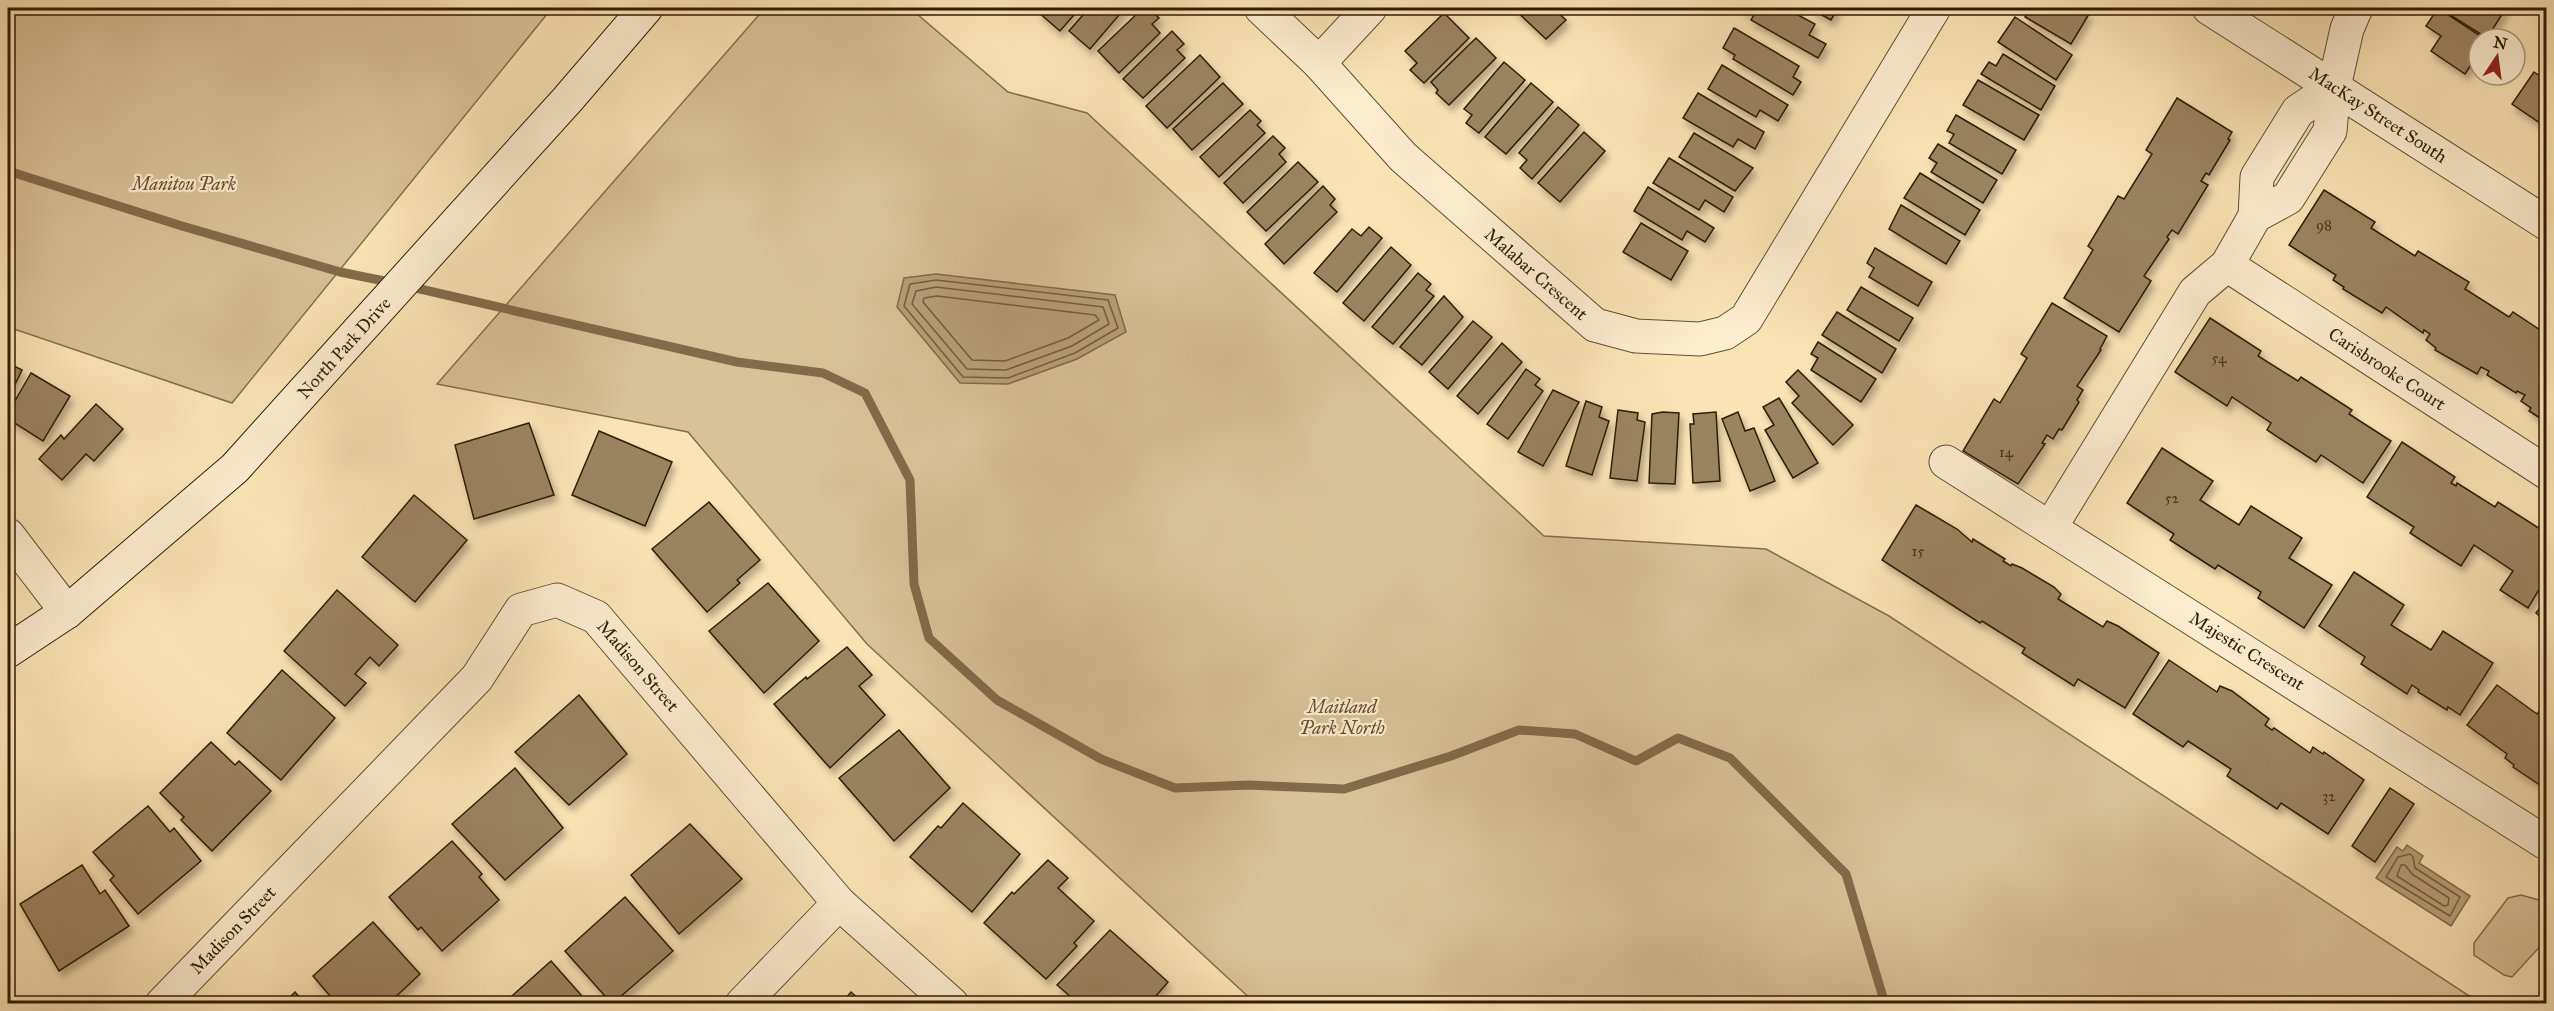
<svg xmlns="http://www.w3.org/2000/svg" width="2554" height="1011" font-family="'IM FELL Great Primer',serif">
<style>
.green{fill:#d8c297;stroke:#866e4d;stroke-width:1.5}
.water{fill:#b6a078;stroke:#826b49;stroke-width:1.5}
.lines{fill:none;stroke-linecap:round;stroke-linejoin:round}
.shore{stroke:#745e3e;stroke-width:1.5}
.stream{stroke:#826b49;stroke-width:9}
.building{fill:#9a8460;stroke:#331b03;stroke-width:1.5;filter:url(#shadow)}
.minor-casing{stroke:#654d30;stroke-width:35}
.tertiary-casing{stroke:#654d30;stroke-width:35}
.secondary-casing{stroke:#331b03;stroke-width:35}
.minor{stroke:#fcedcf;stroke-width:33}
.tertiary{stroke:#fcedcf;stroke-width:33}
.secondary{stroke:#fcedcf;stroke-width:33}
.labels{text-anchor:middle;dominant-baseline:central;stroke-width:4.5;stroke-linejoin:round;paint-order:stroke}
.number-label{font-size:15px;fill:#4d351a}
.street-label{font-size:18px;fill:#331b03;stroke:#fcedcf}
.park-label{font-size:18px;font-style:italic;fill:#654d2f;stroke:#fcedcf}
</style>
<defs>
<filter id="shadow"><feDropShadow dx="3.5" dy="6" stdDeviation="3" flood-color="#0004"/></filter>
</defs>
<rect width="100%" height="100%" fill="#fae4b5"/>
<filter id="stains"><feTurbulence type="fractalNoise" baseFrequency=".00333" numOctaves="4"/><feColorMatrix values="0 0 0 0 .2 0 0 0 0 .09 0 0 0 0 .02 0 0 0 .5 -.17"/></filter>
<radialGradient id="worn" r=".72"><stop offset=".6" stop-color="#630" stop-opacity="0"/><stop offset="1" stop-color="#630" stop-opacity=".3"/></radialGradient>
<!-- green -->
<g class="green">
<polygon points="8,8 552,8 232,403 8,327"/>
<polygon points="765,8 910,8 1008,92 1087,113 1544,536 1766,549 1889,616 2480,1003 1255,1003 867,644 688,432 437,384"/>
<polygon points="2521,895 2546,902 2546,940 2512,977 2504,975 2474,955 2474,943 2508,898"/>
</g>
<!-- water -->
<g class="water">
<polygon points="936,274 1115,295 1126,332 1077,359 1008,384 960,383 897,307 904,278"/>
<polygon points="2407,845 2423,856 2419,863 2470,896 2451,926 2376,878 2397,847 2403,851"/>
</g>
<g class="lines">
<!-- shore -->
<g class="shore">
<polygon points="936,280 1108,300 1118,328 1075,353 1008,378 963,377 904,306 910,284"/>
<polygon points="936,287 1103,307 1109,324 1072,346 1006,370 967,369 912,304 916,291"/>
<polygon points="937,296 1095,315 1099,320 1068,338 1005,361 972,360 923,302 924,298"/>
<polygon points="2410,854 2413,857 2415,868 2460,897 2450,916 2386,877 2398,857"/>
<polygon points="2401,865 2405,865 2412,874 2449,898 2448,905 2444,906 2397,876"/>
</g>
<!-- stream -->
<g class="stream">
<polyline points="8,171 182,226 340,272 394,283"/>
<polyline points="407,286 737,362 823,373 865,393 910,480 914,584 929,638 997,700 1101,759 1175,788 1249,785 1344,789 1451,756 1519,730 1575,734 1636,761 1678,738 1730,758 1846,874 1885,1004"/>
</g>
</g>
<!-- building -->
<g class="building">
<polygon points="1042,8 1080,8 1060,31 1038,12"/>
<polygon points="1089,8 1125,8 1090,49 1069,31"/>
<polygon points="1143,8 1149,8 1159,18 1152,24 1160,33 1119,73 1098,51"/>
<polygon points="1513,8 1553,8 1566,20 1546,39"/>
<polygon points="1740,8 1785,8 1815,24 1809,35 1826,44 1818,58 1751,20 1754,15"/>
<polygon points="1809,8 1838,8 1831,20"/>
<polygon points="2031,8 2077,8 2089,14 2071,44 2025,17"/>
<polygon points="2438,8 2485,39 2479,39 2479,53 2465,74 2431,51 2441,36 2426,26"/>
<polygon points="2439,8 2506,8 2487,38"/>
<polygon points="1444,13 1469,38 1424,83 1410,70 1417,63 1405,51"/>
<polygon points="2015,17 2072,55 2056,80 1998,42"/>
<polygon points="1734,28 1799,66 1793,77 1801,82 1793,95 1733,59 1735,55 1723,48"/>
<polygon points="1172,31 1184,44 1177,50 1185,58 1143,98 1123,79"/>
<polygon points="1476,38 1496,58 1449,105 1436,93 1438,90 1431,82"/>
<polygon points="2003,54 2055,86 2041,110 1981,74 1989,62 1996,66"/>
<polygon points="1200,55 1220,77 1167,128 1146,106"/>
<polygon points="1504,62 1525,80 1479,133 1466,123 1472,115 1464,109"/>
<polygon points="1722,65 1788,105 1778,121 1760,110 1756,117 1708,89"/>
<polygon points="2534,72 2546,80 2546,127 2512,104"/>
<polygon points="1978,80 2039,115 2024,140 1963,105"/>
<polygon points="1223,83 1243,104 1192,150 1173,129"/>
<polygon points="1531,83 1553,102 1506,154 1485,137"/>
<polygon points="1698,93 1764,132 1755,149 1738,139 1733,147 1683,118"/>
<polygon points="2177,98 2232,132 2228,139 2230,140 2209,175 2206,173 2201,181 2208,185 2178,234 2172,230 2167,237 2169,239 2144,276 2151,281 2119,332 2064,298 2093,250 2088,246 2118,196 2124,199 2152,154 2146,150"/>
<polygon points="1558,107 1579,125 1532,179 1520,168 1527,160 1519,153"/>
<polygon points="1250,110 1261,121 1257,125 1265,133 1219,177 1200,157"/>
<polygon points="1956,115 2016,150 2002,174 1949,143 1954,134 1947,131"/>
<polygon points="1584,132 1605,151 1560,202 1538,183"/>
<polygon points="1694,133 1753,168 1735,191 1679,157"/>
<polygon points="1273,136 1285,148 1279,154 1286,162 1243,203 1224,183"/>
<polygon points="1938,144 1997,180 1983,203 1931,172 1937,163 1929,158"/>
<polygon points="1669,158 1733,197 1724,212 1705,200 1699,210 1653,183"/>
<polygon points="1298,162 1318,182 1266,231 1247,212"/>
<polygon points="1920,173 1980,210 1965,235 1904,198"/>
<polygon points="1323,186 1335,199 1330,205 1337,212 1284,264 1265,244"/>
<polygon points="1648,187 1714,228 1705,242 1687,231 1682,240 1634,211"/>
<polygon points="2324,190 2375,222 2371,228 2415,256 2418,251 2469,282 2465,289 2509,317 2513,312 2546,334 2546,422 2529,411 2531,408 2521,401 2525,395 2517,391 2516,393 2487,375 2489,371 2481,367 2477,374 2435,350 2436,348 2426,340 2430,334 2424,330 2423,333 2386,307 2382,313 2343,289 2344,287 2333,280 2336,275 2289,245"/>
<polygon points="1901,205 1960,241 1946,264 1889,229"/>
<polygon points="1641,223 1688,251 1671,280 1623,252"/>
<polygon points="1369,227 1382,238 1337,292 1314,273 1352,229 1361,236"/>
<polygon points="1391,247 1411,265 1364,321 1343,303"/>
<polygon points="1875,248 1932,282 1918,306 1869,277 1874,268 1867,263"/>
<polygon points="1418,273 1431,284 1426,290 1434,296 1393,344 1372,327"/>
<polygon points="1861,287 1913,318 1899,341 1847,310"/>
<polygon points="1444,296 1463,317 1422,365 1400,347"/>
<polygon points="2052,303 2107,336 2100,349 2101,350 2077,386 2083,390 2077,400 2079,402 2062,430 2059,429 2053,439 2047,435 2042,443 2045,444 2018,484 1963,451 1994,399 2000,403 2027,358 2021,354"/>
<polygon points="1837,312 1896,349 1882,373 1822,335"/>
<polygon points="2210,318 2261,351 2258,356 2298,381 2301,377 2352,410 2349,414 2391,441 2363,483 2321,455 2316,462 2267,430 2271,423 2232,397 2227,406 2175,372"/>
<polygon points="1473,321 1492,337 1448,389 1429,372"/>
<polygon points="1818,342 1876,379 1861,402 1811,370 1818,358 1811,354"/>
<polygon points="1502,343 1522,362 1478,414 1457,396"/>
<polygon points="8,363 22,370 8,399"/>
<polygon points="1526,369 1540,379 1535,385 1543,391 1508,439 1487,424"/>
<polygon points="1798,370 1853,425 1833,445 1792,403 1799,396 1786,382"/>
<polygon points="31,373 70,396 43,441 8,419 12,406"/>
<polygon points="1553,390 1579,402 1543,466 1518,452"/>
<polygon points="1779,398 1818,463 1793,478 1765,430 1774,425 1763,407"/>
<polygon points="1586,401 1602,407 1599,417 1609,421 1592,475 1566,466"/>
<polygon points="96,404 123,429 94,461 86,454 62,480 39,459 61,435 64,439"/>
<polygon points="1618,410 1638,413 1637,420 1645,422 1637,481 1610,478"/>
<polygon points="1663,412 1679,413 1675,484 1649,483 1652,414"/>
<polygon points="1716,412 1720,481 1693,483 1690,424 1694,424 1693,414"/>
<polygon points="1738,412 1745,431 1754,428 1775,481 1750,491 1722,419"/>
<polygon points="529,423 554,495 474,519 455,445"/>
<polygon points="599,431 672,462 645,526 572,495"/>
<polygon points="2402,442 2455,477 2451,483 2456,486 2457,483 2495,507 2498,502 2545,532 2540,540 2546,544 2546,578 2528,608 2500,590 2513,571 2474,545 2461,566 2410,533 2414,527 2367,497"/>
<polygon points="2162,448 2213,481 2200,500 2239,525 2251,506 2302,538 2289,558 2332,585 2304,628 2258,598 2261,592 2218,565 2215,569 2170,540 2174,534 2127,503"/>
<polygon points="414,495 467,540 415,602 362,557"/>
<polygon points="709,502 760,560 737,580 740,583 707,612 652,549"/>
<polygon points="1916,505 1957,529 1972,542 1973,539 2005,559 2003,561 2011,566 2012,564 2022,568 2054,587 2061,594 2058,599 2103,627 2107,621 2118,626 2159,653 2125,708 2078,679 2074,686 2022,653 2025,648 1982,621 1980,623 1882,560"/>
<polygon points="2354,572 2404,605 2391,625 2431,650 2443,631 2493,663 2460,715 2448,707 2447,710 2418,692 2419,690 2412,685 2407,694 2361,664 2365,657 2319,626"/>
<polygon points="768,583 819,641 764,693 709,631"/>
<polygon points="337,590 398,645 379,666 370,657 355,674 366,683 345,706 284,651"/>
<polygon points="2546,600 2546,622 2536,613"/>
<polygon points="847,647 872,675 859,686 885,715 830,768 774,704 806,677 807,679"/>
<polygon points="2169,660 2217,692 2220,686 2232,691 2269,719 2265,725 2272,730 2274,728 2310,753 2313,747 2323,754 2324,752 2364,780 2328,834 2281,803 2277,809 2227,776 2231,769 2188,741 2183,747 2133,714"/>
<polygon points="282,670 335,718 281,780 227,733"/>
<polygon points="2497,685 2537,714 2542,707 2546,710 2546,789 2513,767 2514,765 2505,758 2507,754 2467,725"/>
<polygon points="579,695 627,754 569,805 515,752"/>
<polygon points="899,730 950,788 894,841 839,778"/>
<polygon points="211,742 235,765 239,761 271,791 212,851 181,820 184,817 160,793"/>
<polygon points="515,768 563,828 505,880 452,824"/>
<polygon points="2390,788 2414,804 2375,862 2352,846"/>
<polygon points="963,803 1020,854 972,912 910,857 938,826 941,828"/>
<polygon points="148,806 170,832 174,828 201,861 138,914 110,880 114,876 93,852"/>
<polygon points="690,824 742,879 679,934 631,875"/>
<polygon points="452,841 482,874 479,877 499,900 442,951 421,927 418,930 389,897"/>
<polygon points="1048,860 1068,878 1058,888 1094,921 1074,943 1077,946 1046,979 984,923 1012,892 1014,894"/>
<polygon points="82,865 100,894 105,890 129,926 59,971 20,904"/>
<polygon points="625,897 673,951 612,1004 565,951"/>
<polygon points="373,922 420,974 388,1004 337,1004 313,976"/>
<polygon points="1110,930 1168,982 1149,1004 1079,1004 1057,985"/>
<polygon points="551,961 589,1004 503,1004"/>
<polygon points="295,992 305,1004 283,1004"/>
<polygon points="851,992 864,1004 841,1004"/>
</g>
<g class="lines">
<defs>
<g id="minor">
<polyline points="1261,8 1319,63 1403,157 1595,325 1636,336 1700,339 1725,333 1746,319 1934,8"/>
<polyline points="1319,63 1370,8"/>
<polyline points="2255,216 2288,198 2330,131 2334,87 2347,29 2356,8"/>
<polyline points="2227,265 2546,472"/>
<polyline points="1946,462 2546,843"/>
<polyline points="2050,528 2195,292 2227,265 2255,216 2257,177 2298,111 2334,87"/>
<polyline points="8,535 67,612"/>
<polyline points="162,1004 477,678 521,610 557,600 596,617 839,903 952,1004"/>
<polyline points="742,1004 839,903"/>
</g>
<polyline id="tertiary" points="2209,8 2546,223"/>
<polyline id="secondary" points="8,651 67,612 235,468 568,99 646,8"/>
</defs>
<!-- minor casing -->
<use href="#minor" class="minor-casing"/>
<!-- tertiary casing -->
<use href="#tertiary" class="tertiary-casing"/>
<!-- secondary casing -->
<use href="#secondary" class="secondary-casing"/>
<!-- minor -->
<use href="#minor" class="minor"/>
<!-- tertiary -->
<use href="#tertiary" class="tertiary"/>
<!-- secondary -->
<use href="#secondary" class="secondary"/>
</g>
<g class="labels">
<!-- number labels -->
<g class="number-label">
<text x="2324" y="225">98</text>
<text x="2219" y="358">54</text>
<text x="2006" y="452">14</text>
<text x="2172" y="498">52</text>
<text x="1918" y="551">15</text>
<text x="2329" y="796">32</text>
</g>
<!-- street labels -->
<g class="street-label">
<text transform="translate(2378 115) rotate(33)">MacKay Street South</text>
<text transform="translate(1536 274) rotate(41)">Malabar Crescent</text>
<text transform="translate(344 348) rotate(-48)">North Park Drive</text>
<text transform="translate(2387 369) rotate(33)">Carisbrooke Court</text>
<text transform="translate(2247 651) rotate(32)">Majestic Crescent</text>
<text transform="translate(638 666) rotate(49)">Madison Street</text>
<text transform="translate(233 930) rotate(-46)">Madison Street</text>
</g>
<!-- park labels -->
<g class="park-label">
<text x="184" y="184">Manitou Park</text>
<text x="1342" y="707">Maitland<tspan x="1342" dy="21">Park North</tspan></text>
</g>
</g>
<!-- margin -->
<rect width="2554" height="1011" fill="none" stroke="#fae4b5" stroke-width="30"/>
<rect x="9" y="9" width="2536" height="993" fill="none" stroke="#331b03" stroke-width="3"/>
<rect x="15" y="15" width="2524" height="981" fill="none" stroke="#331b03" stroke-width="1.5"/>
<!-- north arrow -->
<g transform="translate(2497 57) rotate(13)"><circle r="28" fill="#fcedcf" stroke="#ac997d" stroke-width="1.5"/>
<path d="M0-4.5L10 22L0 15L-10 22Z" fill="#8f2418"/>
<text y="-9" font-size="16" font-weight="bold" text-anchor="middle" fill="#331b03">N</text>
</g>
<rect width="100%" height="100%" filter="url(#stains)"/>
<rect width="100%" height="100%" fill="url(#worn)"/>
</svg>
